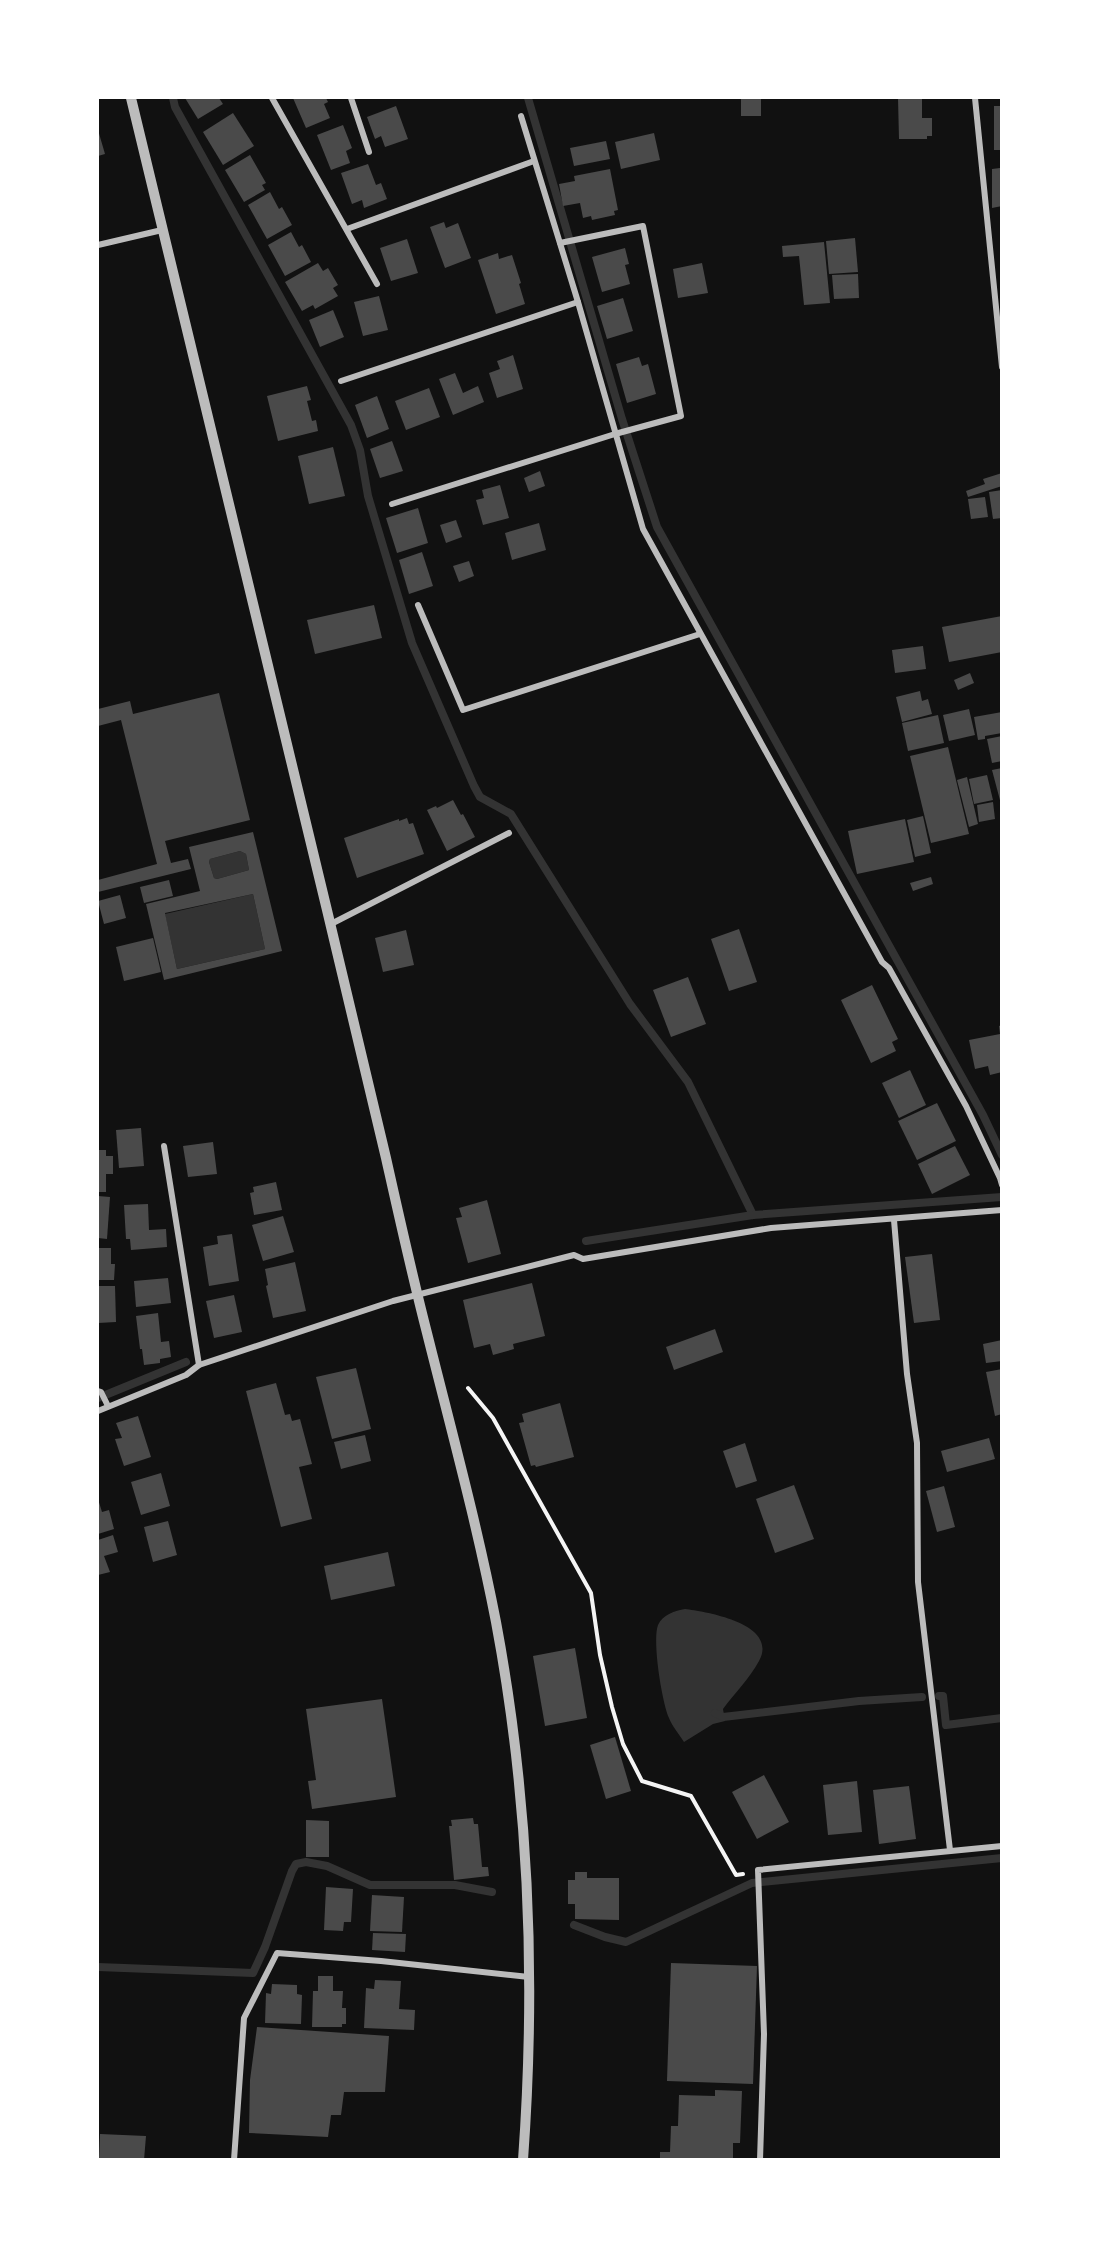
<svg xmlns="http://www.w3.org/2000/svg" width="1099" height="2257" font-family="Cabin,sans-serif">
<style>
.water{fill:#333}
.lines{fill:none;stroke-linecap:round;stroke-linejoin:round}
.stream{stroke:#333;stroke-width:8}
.building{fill:#4a4a4a;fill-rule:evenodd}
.path{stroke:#f5f5f5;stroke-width:4}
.minor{stroke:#bcbcbc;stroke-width:6}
.tertiary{stroke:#bcbcbc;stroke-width:10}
</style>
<rect width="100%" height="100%" fill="#111"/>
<!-- water -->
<g class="water">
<polygon points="240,851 246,854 249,870 217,879 214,878 209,862 210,859"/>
<polygon points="253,894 265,949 177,969 165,914"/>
<path d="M685,1609C708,1612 779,1624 759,1661C750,1678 734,1694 723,1709L725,1721L713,1724L684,1742C679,1734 672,1726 669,1718C662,1702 652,1641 658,1625C663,1614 675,1611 685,1609Z"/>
</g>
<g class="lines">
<!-- stream -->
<g class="stream">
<polyline points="173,98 175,107 351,425 360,450 368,496 412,643 474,786 480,797 511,814 630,1004 688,1082 753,1215"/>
<polyline points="528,98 622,419 657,527 983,1115 1002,1155"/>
<polyline points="586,1241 753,1215 1002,1197"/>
<polyline points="98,1398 186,1362"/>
<polyline points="939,1696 943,1696 946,1725 1002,1718"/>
<polyline points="715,1713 723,1717 859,1701 922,1697"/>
<polyline points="574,1925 605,1937 626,1942 752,1883 1002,1858"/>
<polyline points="98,1967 253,1973 265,1947 292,1871 296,1864 306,1862 327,1866 370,1885 455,1885 492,1892"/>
</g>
</g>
<!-- building -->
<g class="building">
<polygon points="185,98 219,98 223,104 198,119"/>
<polygon points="293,98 326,98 328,102 324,104 330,118 306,128"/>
<rect x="741" y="98" width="20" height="18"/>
<polygon points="898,98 922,98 922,118 932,118 932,136 927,136 927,139 899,139"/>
<polygon points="396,106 408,139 385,147 381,136 375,139 367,117"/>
<rect x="994" y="106" width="8" height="44"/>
<polygon points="233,113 254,146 223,165 203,132"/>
<polygon points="343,125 352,148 346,151 350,163 331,170 317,135"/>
<polygon points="98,130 105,154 98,156"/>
<polygon points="654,133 660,160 621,169 615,142"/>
<polygon points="606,141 610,159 574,166 570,148"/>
<polygon points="250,155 266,183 262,185 265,190 244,202 225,170"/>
<polygon points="368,164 376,185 381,183 387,199 364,208 362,200 352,204 341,173"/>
<polygon points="1000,168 1002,206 992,208 992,169"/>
<polygon points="610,169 618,210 614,211 615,215 592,220 591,216 583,218 580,203 563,206 559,184 575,181 574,176"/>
<polygon points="270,192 279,209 282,207 292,225 267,239 248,205"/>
<polygon points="444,222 446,228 458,223 471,258 445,268 430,227"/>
<polygon points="291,232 299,247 302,245 311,262 285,276 268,245"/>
<polygon points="855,238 858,272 829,274 826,241"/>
<polygon points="407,239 418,273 391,281 380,248"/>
<polygon points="824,242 830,303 804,305 799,256 783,257 782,246"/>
<polygon points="625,248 629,264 625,265 630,284 602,292 592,257"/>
<polygon points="498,253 499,259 512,255 521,283 519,284 525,304 496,314 478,260"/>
<polygon points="318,263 323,271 328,268 338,285 333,288 338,296 315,309 313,305 302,311 285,282"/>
<polygon points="702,263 708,293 678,298 673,269"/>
<polygon points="858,274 859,298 834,299 832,275"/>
<polygon points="379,296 388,330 363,336 354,302"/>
<polygon points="623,298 633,331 607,339 597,306"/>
<polygon points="333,310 344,337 320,347 309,320"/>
<polygon points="513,355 523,389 497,398 489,373 500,369 497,361"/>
<polygon points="639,357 642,366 648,364 656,394 627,403 616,364"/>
<polygon points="455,373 463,393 478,386 484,402 453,415 439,379"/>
<polygon points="307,386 311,400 307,401 312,421 316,420 318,431 278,441 267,396"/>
<polygon points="429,388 440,417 406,430 395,401"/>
<polygon points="377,396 389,429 367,438 355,405"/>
<polygon points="392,441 403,471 380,478 370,449"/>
<polygon points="333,447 345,496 309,504 298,456"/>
<polygon points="540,471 545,486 529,492 524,478"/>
<polygon points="1002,473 1002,486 968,497 966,491 985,484 983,479"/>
<polygon points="500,485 509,518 483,525 476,500 484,498 482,490"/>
<polygon points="1002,490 1002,518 993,519 989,492"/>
<polygon points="985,497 988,517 971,519 968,499"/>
<polygon points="418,508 428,543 397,553 386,518"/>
<polygon points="456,520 462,537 446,543 440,525"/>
<polygon points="539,523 546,550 512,560 505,533"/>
<polygon points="422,552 433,586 409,594 399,560"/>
<polygon points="469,561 474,576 459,582 453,566"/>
<polygon points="374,605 382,638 315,654 307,620"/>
<polygon points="1002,616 1002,652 949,662 942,627"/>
<polygon points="923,646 926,669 895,673 892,650"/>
<polygon points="970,673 974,683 958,690 954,680"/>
<polygon points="920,691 922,701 928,699 932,714 902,722 896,697"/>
<polygon points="219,693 250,820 165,841 171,863 188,859 191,869 98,892 98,880 157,864 121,720 98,726 98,709 130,701 133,714"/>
<polygon points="969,709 975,735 949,741 943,715"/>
<polygon points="1002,712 1002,733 985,736 985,739 978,740 974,717"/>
<polygon points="938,715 944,743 908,751 902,723"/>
<polygon points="1002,736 1002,761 992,763 987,739"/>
<polygon points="948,747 969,834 931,843 910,756"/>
<polygon points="1002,768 1002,804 1001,804 992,770"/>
<polygon points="987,775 993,800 974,804 969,779"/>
<polygon points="967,777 978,824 969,827 957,780"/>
<polygon points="453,800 461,815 463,814 475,837 447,851 427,810 436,806 437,808"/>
<polygon points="993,802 995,819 979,822 977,805"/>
<polygon points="923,816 931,853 915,857 907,820"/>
<polygon points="407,818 409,824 413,823 424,854 357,878 344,838 399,819 399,821"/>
<polygon points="905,819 914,862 857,874 848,831"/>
<path d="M253,832L282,951L164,980L146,904L200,891L189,847ZM240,851L246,854L249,870L217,879L214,878L209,862L210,859ZM253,894L265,949L177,969L165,913Z"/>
<polygon points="931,877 933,884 913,891 910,883"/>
<polygon points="169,880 173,896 144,903 140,887"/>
<polygon points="120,895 126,918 104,924 98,901"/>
<polygon points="739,929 757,982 729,991 711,939"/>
<polygon points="406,930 414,965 383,972 375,938"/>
<polygon points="153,938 161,972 124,981 116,947"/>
<polygon points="688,977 706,1024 671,1037 653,990"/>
<polygon points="872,985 898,1039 892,1042 896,1051 871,1063 841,1000"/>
<polygon points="1002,1025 1002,1072 990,1075 988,1066 975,1069 969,1040 1000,1034 999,1026"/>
<polygon points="910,1070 926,1105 899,1118 882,1083"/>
<polygon points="937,1103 956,1141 917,1160 898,1121"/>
<polygon points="141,1128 144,1166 119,1168 116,1130"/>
<polygon points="213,1142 217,1174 188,1177 183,1146"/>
<polygon points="955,1146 970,1175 932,1194 918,1164"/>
<polygon points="98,1150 106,1150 106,1156 113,1156 113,1174 106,1174 106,1192 98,1192"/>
<polygon points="276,1182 282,1210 254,1215 250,1193 254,1192 253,1187"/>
<polygon points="98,1196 110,1197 107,1239 98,1238"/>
<polygon points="487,1200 501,1254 468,1263 456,1218 462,1217 459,1208"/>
<polygon points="148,1204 149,1230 166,1229 167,1247 131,1250 130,1239 126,1239 124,1205"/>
<polygon points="283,1216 294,1252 263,1261 252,1225"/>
<polygon points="232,1234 239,1281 209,1286 203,1247 218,1244 217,1236"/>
<polygon points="98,1248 111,1248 111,1264 115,1264 114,1280 98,1280"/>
<polygon points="932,1254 940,1320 914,1323 905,1257"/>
<polygon points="295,1262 306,1311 273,1318 266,1286 268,1285 265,1269"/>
<polygon points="168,1278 171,1303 136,1307 134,1281"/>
<polygon points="532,1283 545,1336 513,1344 514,1349 493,1355 490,1344 474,1348 463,1300"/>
<polygon points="98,1286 115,1286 116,1322 98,1323"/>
<polygon points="234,1295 242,1332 214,1338 206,1301"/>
<polygon points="158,1313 161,1342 169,1341 171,1357 160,1359 160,1363 144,1365 142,1349 140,1349 136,1316"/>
<polygon points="715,1329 723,1352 674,1370 666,1347"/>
<polygon points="1002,1340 1002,1361 986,1363 983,1344"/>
<polygon points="356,1368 371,1429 332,1439 316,1377"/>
<polygon points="1002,1369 1002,1414 995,1416 986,1372"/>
<polygon points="276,1383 285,1415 290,1414 292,1421 300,1419 312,1464 299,1467 312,1519 281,1527 246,1391"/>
<polygon points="560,1403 574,1457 536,1467 535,1465 531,1466 519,1423 524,1422 522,1414"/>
<polygon points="138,1416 151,1457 124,1466 115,1439 122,1438 116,1423"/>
<polygon points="365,1435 371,1461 341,1469 334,1442"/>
<polygon points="989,1438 995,1459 947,1472 941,1451"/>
<polygon points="745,1443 757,1481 736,1488 723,1451"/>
<polygon points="161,1473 170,1506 141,1515 131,1482"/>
<polygon points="794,1485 814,1539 775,1553 756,1499"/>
<polygon points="944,1486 955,1527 937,1532 926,1491"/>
<polygon points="98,1499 102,1512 109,1510 114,1529 98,1534"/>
<polygon points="168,1521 177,1555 153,1562 144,1527"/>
<polygon points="113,1535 118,1552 104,1556 110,1572 98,1575 98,1540"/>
<polygon points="388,1552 395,1586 331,1600 324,1566"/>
<polygon points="575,1648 587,1718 545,1726 533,1656"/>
<polygon points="382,1699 396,1797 312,1809 308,1781 316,1780 306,1709"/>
<polygon points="615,1737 631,1791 606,1799 590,1745"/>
<polygon points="764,1775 789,1822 757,1839 732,1792"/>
<polygon points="857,1781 862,1832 828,1835 823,1785"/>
<polygon points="909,1786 916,1839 879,1844 873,1790"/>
<polygon points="473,1818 474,1824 478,1824 482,1867 488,1867 489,1876 454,1880 449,1826 452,1826 451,1820"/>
<polygon points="306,1820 329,1821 329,1857 306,1857"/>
<polygon points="575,1872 587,1872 587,1878 619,1878 619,1920 575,1919 575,1904 568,1904 568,1880 575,1880"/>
<polygon points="326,1887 353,1889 351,1922 344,1922 343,1931 324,1930"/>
<polygon points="372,1895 404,1897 402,1932 370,1931"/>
<polygon points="373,1933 406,1934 405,1952 372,1950"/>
<polygon points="671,1963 757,1966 753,2084 667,2081"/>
<polygon points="318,1976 333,1976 333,1991 343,1991 342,2008 346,2008 346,2024 342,2024 342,2027 312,2027 313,1991 318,1991"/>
<polygon points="375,1980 401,1981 399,2009 415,2010 414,2030 364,2028 366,1988 374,1989"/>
<polygon points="272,1984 297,1985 297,1994 302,1995 301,2024 265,2023 266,1993 271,1994"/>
<polygon points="257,2027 389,2036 385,2092 344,2092 341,2115 331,2115 328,2137 249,2133 250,2080"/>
<polygon points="715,2090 742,2091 740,2143 733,2143 733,2159 660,2160 660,2152 670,2152 671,2126 678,2126 679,2095 715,2096"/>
<polygon points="100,2134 146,2136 144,2160 99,2160"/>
</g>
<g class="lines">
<!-- path -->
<polyline class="path" points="468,1388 493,1418 591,1593 600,1655 612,1707 623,1744 642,1781 691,1796 736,1875 743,1874"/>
<!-- minor -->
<g class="minor">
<polyline points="272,98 377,284"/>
<polyline points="351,98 369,152"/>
<polyline points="975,98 1002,367"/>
<polyline points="521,116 578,302 643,529 882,962 889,968 966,1106 1000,1178 1002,1185"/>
<polyline points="347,229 534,161"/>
<polyline points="98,245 162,230"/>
<polyline points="341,381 578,302"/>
<polyline points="392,504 615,434 681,416 643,226 560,243"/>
<polyline points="418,605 463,710 700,634"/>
<polyline points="331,924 509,833"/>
<polyline points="164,1146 199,1365"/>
<polyline points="894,1220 907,1374 917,1443 918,1582 950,1850"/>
<polyline points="98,1391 101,1392 108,1406"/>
<polyline points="98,1411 186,1375 199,1365 393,1301 574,1255 583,1259 771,1228 1002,1210"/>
<polyline points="234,2160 244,2018 277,1953 381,1961 529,1977"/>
<polyline points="760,2160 764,2034 758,1870 1002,1846"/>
</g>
<!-- tertiary -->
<path class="tertiary" d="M131,98C214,451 303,804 386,1158C399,1216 412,1275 427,1333C451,1429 477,1524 496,1622C529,1798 536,1981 523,2160"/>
</g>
<!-- border -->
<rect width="1099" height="2257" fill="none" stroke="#ffffff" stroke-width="198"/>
</svg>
